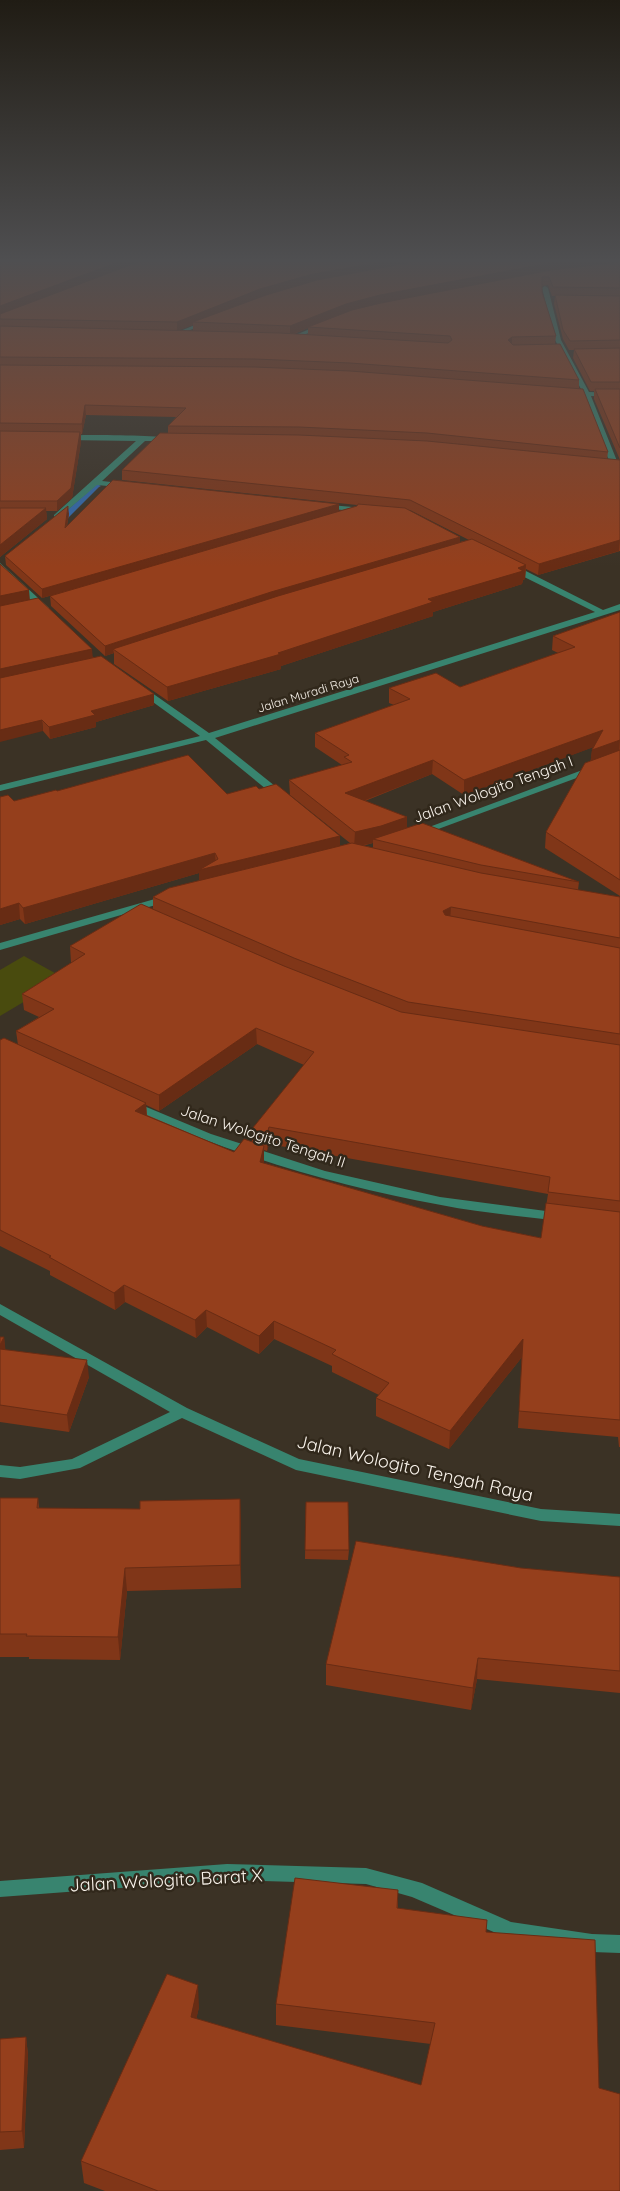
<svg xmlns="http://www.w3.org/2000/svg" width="620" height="2191" font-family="Quicksand,sans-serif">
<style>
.green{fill:#494b0e}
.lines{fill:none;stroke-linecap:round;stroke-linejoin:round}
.stream{fill:#326bb0;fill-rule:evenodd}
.minor{fill:#38846f;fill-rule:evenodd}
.wall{fill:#803618;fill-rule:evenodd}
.shaded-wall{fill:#682c14}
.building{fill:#953f1c;stroke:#682c14}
.labels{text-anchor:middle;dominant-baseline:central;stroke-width:5;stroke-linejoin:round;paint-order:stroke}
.far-street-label{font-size:12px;fill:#f9f3eb;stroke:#31281b}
.street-label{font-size:15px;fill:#f9f3eb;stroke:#31281b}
.near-street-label{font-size:18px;fill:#f9f3eb;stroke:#31281b}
</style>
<rect width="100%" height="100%" fill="#3b3225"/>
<!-- green -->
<polygon class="green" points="24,956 64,978 0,1016 0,970"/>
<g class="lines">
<!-- stream -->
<polygon class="stream" points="97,484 101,486 99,487 62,524 56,524 56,520"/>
<!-- minor -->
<g class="minor">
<polygon points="545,286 548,288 561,340 589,392 620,393 620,397 591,396 619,466 618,468 611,466 584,396 570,395 566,393 570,391 582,391 555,340 542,288"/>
<polygon points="207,320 212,321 178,335 173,334"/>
<polygon points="324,323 327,325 326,326 291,340 286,339"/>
<path d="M62,436C75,434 167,435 174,439L170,441H145L102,481L129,484V488L97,485L57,519H54V515L136,441L65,440L61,438Z"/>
<polygon points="319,504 364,508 368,510 364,512 322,508 318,506"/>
<polygon points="0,563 49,608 49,612 43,612 0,571"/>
<polygon points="508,565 514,565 603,610 620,604 620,610 215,738 285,794 285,798 277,798 206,740 0,791 0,785 200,736 139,692 139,688 145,688 209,733 595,612 508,569"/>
<polygon points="620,756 620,762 422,835 414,835 413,833"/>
<polygon points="169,895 174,898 173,900 0,950 0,943"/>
<path d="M132,1101L211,1134L325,1171L440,1197L561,1213L568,1217L561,1221C521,1216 481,1213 441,1205C333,1186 228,1153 128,1108L126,1105Z"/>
<polygon points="0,1304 187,1408 299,1459 541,1509 620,1514 620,1526 541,1521 296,1470 182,1418 80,1468 20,1479 0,1477 0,1465 20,1467 72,1459 170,1412 0,1315"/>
<polygon points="227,1864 366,1868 422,1883 511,1922 592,1934 620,1935 620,1953 592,1952 510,1939 412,1897 366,1884 227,1880 0,1897 0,1881"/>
</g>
</g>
<!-- wall -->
<g class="wall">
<path d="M0,261H620V551L538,575L526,569L525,579L523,580L522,584L433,612V616L281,666V669L168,701L114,664V653L105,656L51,606L50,596L75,589L42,598L6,565L5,556L69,514L67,526L339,511L357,506V505L122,480V470L168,433V426L176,417L86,415L82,434H81V442L72,498L57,511H46L47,519L0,557ZM548,285L552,296H555L554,304L563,339L569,350H574L573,358L590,391H594V399L620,460L607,459L608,452L579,389V380L555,344L556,336L542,292V286ZM193,325V331L179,330L187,327ZM308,328V334H294ZM408,510H410L469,540L460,542V537Z"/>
<polygon points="30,600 93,657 154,694 154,705 96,722 96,727 50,739 43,731"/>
<path d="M620,612V896L545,848L546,832L591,760L592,750L593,747L464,795L432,774L365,801L407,817V828L579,882L578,890L620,897V1447H619L618,1437L518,1428L522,1357L449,1449L376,1416V1398L379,1395L332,1372V1366L274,1339L259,1354L207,1327L196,1338L125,1302L115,1310L50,1275V1271L0,1246V1040L18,1045L16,1031L39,1017L24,1010L22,994L71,963L70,946L153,910V897L199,881V873L25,924L20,919L0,925V797L14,801L57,791L227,794L259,789L340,846L350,843L290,795L289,780L342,765L315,747V733L394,705L389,703V688L460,687L558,653L552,650L553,636ZM373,843V848L363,845H366ZM257,1044L304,1065L252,1129V1142L234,1152L147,1115L146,1105L159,1111ZM269,1144L548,1194L541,1238L482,1226L264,1163V1150L267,1151Z"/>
<polygon points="0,1337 4,1337 5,1350 89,1377 69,1432 0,1422"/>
<polygon points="0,1498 38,1498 39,1508 140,1509 240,1499 241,1588 127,1591 120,1660 29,1659 29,1657 0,1657"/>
<polygon points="306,1502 349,1550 348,1560 305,1559"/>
<polygon points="521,1568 620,1577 620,1693 477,1679 471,1710 326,1685 326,1664"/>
<polygon points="398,1890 398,1908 486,1932 599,2088 620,2191 105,2191 84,2183 81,2161 199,2007 196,2019 421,2085 431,2044 276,2025 276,2004"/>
<polygon points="26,2037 28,2055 24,2148 0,2150 0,2039"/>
</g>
<!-- shaded-wall -->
<g class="shaded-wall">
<polygon points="121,261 144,261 0,315 0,306"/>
<polygon points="388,261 437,261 193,322 193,325 177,331 177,322 260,289 313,274"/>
<polygon points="565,261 620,261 620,262 550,271 308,327 308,328 290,335 290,326 346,304 380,295 550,263"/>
<polygon points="512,337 512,346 508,340"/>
<polygon points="85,405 86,415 82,434 82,424"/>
<polygon points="80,432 81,442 72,498 57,511 57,501"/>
<polygon points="339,504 339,512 42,598 42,589"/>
<polygon points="68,506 69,514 65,536 65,528"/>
<polygon points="46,508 47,519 0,557 0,545"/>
<polygon points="460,537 460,547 113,649 114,653 105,656 105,646 271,592"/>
<polygon points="620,540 619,551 538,575 539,564"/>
<polygon points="526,565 525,579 523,580 522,584 433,612 433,616 281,666 281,669 168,701 167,687 278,653"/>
<polygon points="29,590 30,601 0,607 0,596"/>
<polygon points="92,649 93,660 0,681 0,669"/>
<polygon points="154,694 154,705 96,722 96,727 50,739 49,727 91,711"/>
<polygon points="42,720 43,731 0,742 0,730"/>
<polygon points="603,730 602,744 464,795 464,780"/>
<polygon points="620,740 619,754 590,765 592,750"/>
<polygon points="433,760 432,774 345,808 345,793"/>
<polygon points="407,817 407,832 373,839 373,843 354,847 355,832"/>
<polygon points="340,836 340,851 199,886 199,873 25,924 23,908 215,853 216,866"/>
<polygon points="19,903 20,919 0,925 0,909"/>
<polygon points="451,907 450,922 443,911"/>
<polygon points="256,1028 257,1044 159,1111 159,1095"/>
<polygon points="146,1103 147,1120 135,1111"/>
<polygon points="269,1127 269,1144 267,1151 267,1134"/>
<polygon points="264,1146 264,1163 260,1179 260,1162"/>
<polygon points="124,1285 125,1302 115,1310 114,1293"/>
<polygon points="206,1310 207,1327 196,1338 195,1320"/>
<polygon points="274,1321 274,1339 259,1354 259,1336"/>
<polygon points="4,1337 6,1354 0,1366 0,1345"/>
<polygon points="523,1339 522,1357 449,1449 450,1431"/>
<polygon points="87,1360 89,1377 69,1432 67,1415"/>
<polygon points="240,1499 241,1522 241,1588 240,1565"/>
<polygon points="125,1568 127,1591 120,1660 118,1637"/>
<polygon points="478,1658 477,1679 471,1710 473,1688"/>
<polygon points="198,1985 199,2007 192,2039 191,2017"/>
<polygon points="26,2037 28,2055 24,2148 22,2131"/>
</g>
<!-- building -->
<g class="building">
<polygon points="0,261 121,261 0,306"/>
<polygon points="141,261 388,261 313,274 260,289 177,322 0,319 0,314"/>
<polygon points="417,261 565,261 550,263 380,295 346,304 290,326 193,322 266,295 317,280"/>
<polygon points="620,262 620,288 553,287 549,277 542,277 542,292 556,336 512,337 508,340 513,345 560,344 579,380 350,363 255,359 0,357 0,326 280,333 448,343 452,340 450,336 308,327 352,310 381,303 551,270"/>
<polygon points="555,295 620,296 620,340 570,341 563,330"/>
<polygon points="620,348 620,382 591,382 574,349"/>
<polygon points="0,365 255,367 350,371 583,389 608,452 427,433 299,427 168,426 186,408 85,405 82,424 0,423"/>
<polygon points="595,389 620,389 620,448"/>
<polygon points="0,431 80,432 71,488 57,501 0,501"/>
<polygon points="160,433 299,435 427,441 620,460 620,540 539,564 410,500 122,470"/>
<polygon points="113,480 339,504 42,589 5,556 68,506 65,528"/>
<polygon points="358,504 405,508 460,537 271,592 105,646 50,596 357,506"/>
<polygon points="0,508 46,508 0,545"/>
<polygon points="472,539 526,565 518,568 523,571 428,599 433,602 278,653 281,654 167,687 113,649 278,596"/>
<polygon points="0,564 29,590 0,596"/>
<polygon points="38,598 92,649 0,669 0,606"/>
<polygon points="620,612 620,740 592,750 603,730 464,780 433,760 345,793 407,817 381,826 355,832 289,780 352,762 344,757 349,755 315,733 410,699 389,688 436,673 460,687 575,647 553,636"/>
<polygon points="101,656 154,694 91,711 95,715 49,727 42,720 0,730 0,678"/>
<polygon points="620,750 620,880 546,832 585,763"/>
<polygon points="188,755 227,794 256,786 259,789 276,784 340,836 199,870 218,859 215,853 23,908 19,903 0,909 0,797 8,795 14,801 56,790 57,791"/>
<polygon points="422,823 579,882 481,865 373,839"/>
<polygon points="352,843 481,873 620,897 620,938 451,907 443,911 445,915 620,948 620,1034 408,1002 294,958 153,897 169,888"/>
<polygon points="141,904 284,966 401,1012 620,1045 620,1201 548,1192 550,1177 269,1127 267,1134 252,1129 314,1052 256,1028 159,1095 16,1031 54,1009 22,994 85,954 70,946"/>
<polygon points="4,1038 146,1103 135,1111 234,1152 244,1139 264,1146 260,1162 482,1226 541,1238 546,1203 620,1212 620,1420 519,1411 523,1339 450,1431 376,1398 389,1383 332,1354 336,1350 274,1321 259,1336 206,1310 195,1320 124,1285 114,1293 49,1257 51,1256 0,1230 0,1040"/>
<polygon points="0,1337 4,1337 0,1345"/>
<polygon points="0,1349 87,1360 67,1415 0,1405"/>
<polygon points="0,1498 38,1498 37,1508 140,1509 140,1501 240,1499 240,1565 125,1568 118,1637 26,1636 27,1634 0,1634"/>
<polygon points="306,1502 348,1502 349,1550 305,1550"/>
<polygon points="356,1541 521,1568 620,1577 620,1671 478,1658 473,1688 326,1664"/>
<polygon points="295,1878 398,1890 397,1908 487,1920 486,1932 595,1940 599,2088 620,2094 620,2191 158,2191 81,2161 167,1974 198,1985 191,2017 421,2085 435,2023 276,2004"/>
<polygon points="26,2037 22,2131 0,2132 0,2039"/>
</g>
<!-- sky -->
<linearGradient id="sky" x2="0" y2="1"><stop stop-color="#201c14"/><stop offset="0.46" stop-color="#4f4f51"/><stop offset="1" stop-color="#4f4f51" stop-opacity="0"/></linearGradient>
<rect width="620" height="567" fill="url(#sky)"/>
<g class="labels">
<!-- far-street labels -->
<g class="far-street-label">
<text transform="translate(308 693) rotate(-17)">Jalan Muradi Raya</text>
</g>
<!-- street labels -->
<g class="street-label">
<text transform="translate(493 789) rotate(-20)">Jalan Wologito Tengah I</text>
<text transform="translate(263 1136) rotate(18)">Jalan Wologito Tengah II</text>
</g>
<!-- near-street labels -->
<g class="near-street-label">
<text transform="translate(415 1468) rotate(13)">Jalan Wologito Tengah Raya</text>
<text transform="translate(166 1880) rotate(-3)">Jalan Wologito Barat X</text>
</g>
</g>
</svg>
